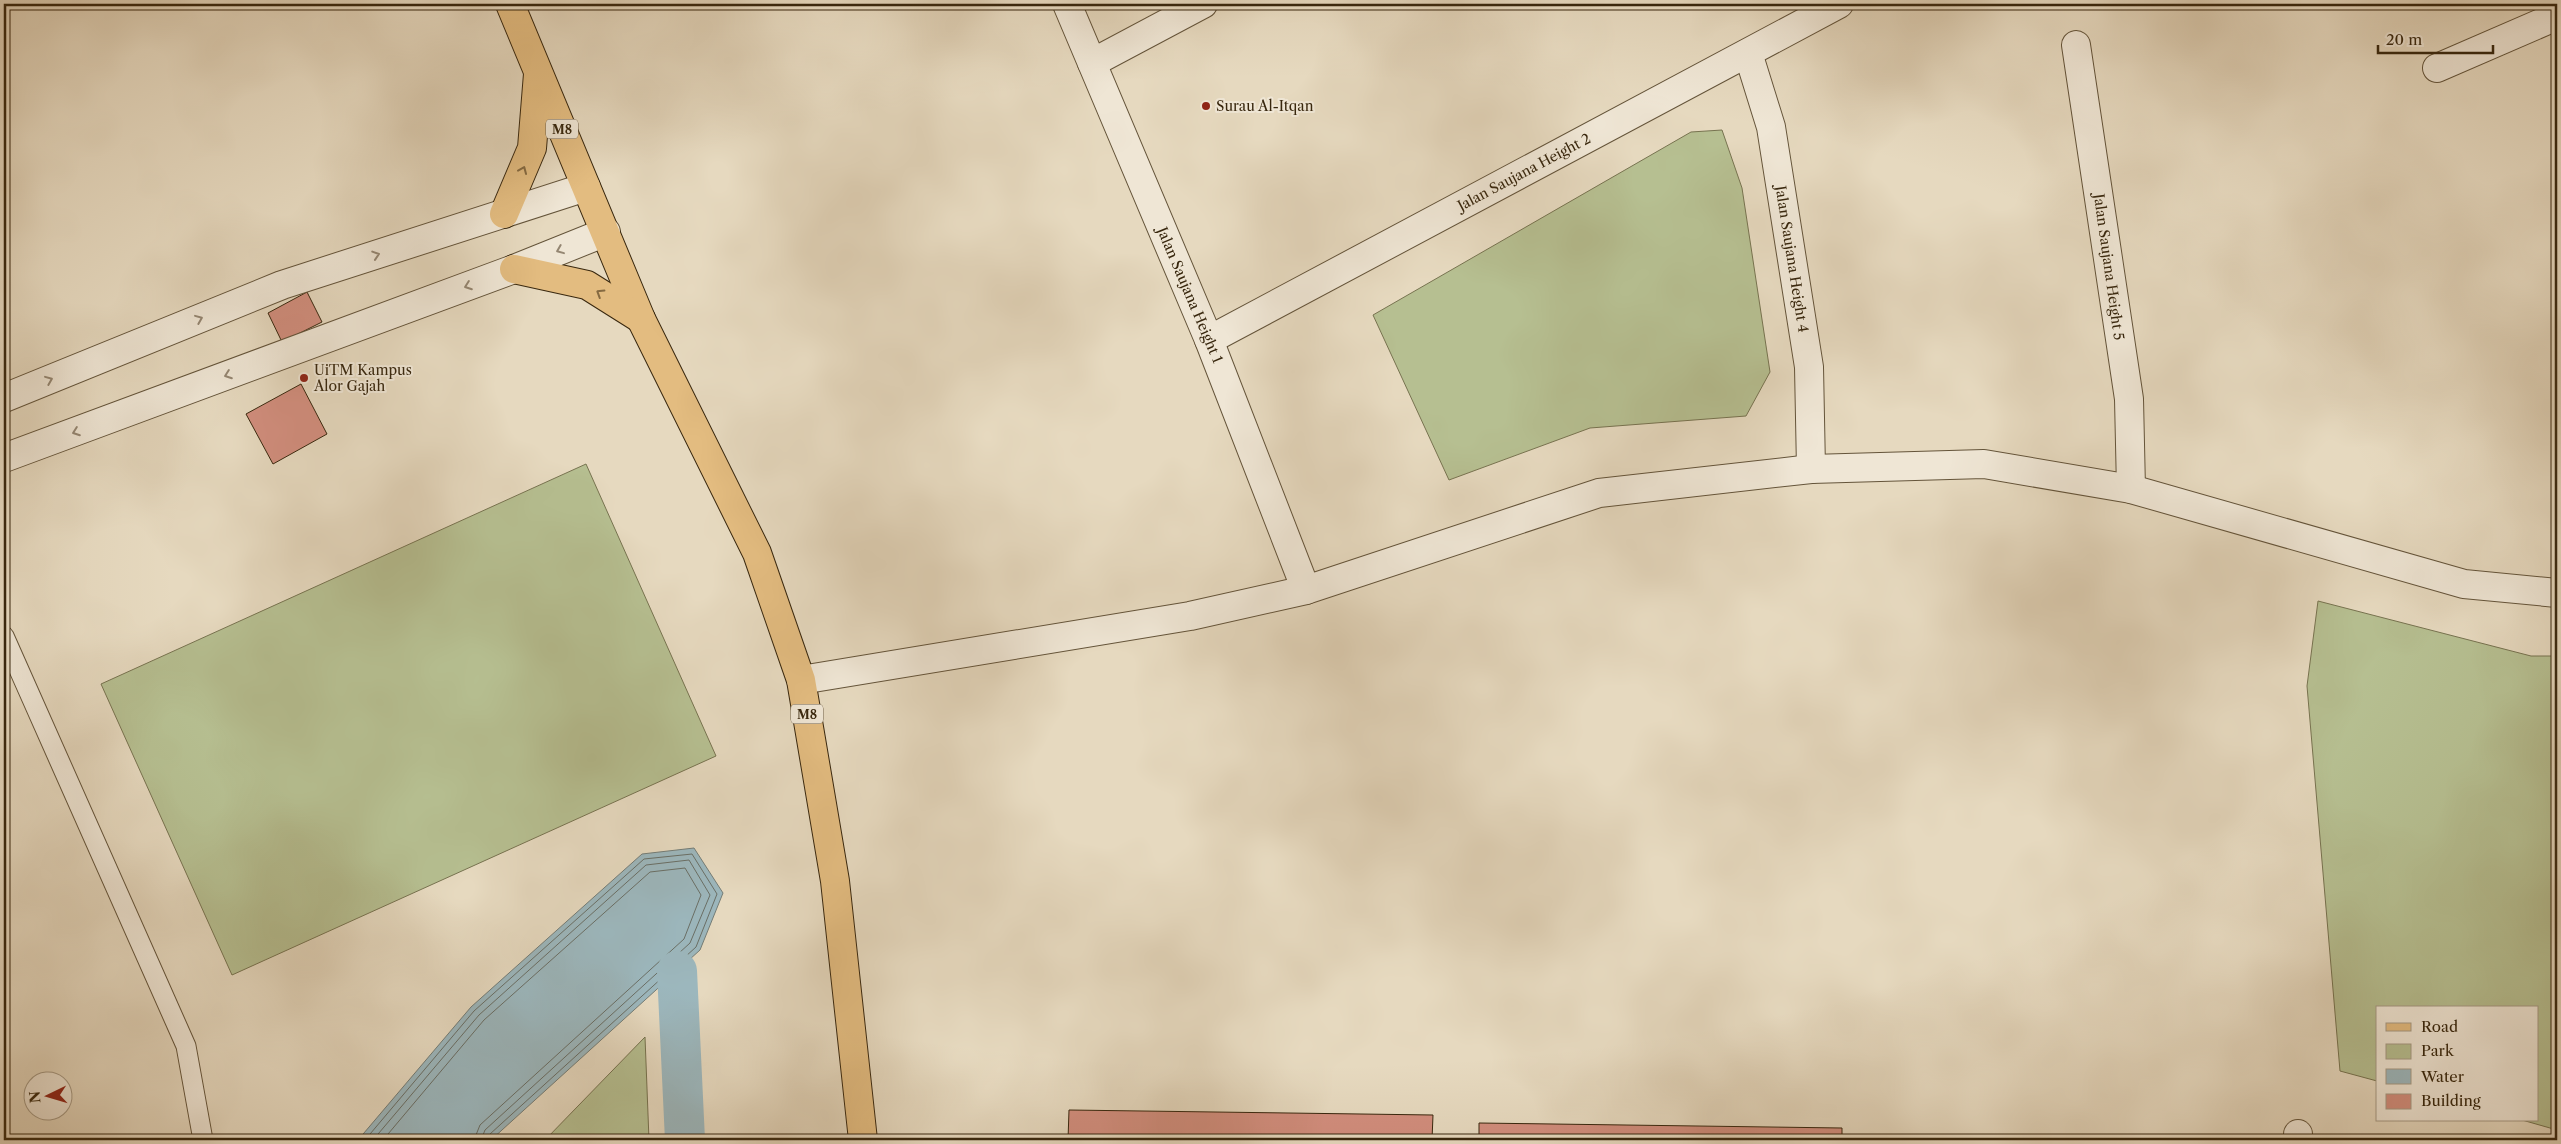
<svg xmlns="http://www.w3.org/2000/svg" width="2561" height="1144" font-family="'Libre Caslon Text',serif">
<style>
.green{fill:#b6bf91;stroke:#777350}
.water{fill:#9cb7bd;stroke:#747d77}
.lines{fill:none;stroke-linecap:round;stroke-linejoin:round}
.shore{stroke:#6a6f66;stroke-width:1}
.canal{stroke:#9cb7bd;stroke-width:40}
.building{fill:#d28e7e;stroke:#38270e}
.service-casing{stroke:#64543a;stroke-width:21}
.minor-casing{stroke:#64543a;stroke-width:30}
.primary-casing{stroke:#38270e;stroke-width:30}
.service{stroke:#efe6d5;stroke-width:19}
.minor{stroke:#efe6d5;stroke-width:28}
.primary{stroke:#e3bc80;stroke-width:28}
.oneway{stroke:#856a41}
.oneway2{stroke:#948672}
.poi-dot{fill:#8f2418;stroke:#efe6d5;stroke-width:2}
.labels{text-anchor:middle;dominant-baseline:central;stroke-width:4;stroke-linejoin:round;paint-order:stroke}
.shield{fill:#efe6d5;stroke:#6f604a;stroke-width:1}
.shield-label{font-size:12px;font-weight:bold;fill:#38270e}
.poi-label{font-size:14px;fill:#38270e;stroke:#efe6d5;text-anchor:start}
.street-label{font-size:14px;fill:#38270e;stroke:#efe6d5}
</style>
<rect width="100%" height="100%" fill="#e6d9bf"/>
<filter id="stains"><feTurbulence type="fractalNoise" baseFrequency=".004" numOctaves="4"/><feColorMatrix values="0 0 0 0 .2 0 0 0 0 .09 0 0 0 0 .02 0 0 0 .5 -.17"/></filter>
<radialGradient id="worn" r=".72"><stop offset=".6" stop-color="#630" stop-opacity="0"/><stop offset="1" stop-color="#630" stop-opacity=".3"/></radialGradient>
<!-- green -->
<g class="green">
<polygon points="1722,130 1742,188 1770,372 1746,416 1590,428 1449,480 1373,315 1691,132"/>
<polygon points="586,464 716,756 232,975 101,684"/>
<polygon points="2318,601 2531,656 2557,656 2557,1130 2522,1120 2537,1120 2537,1008 2377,1008 2377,1081 2340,1071 2307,686"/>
<polygon points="645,1037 649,1140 545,1140"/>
</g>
<!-- water -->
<polygon class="water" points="694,848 723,893 700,950 491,1140 358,1140 471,1007 642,854"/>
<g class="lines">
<!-- shore -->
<g class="shore">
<polyline points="365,1140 474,1011 644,859 692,854 717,894 696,947 490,1134 488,1140"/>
<polyline points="373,1140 479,1015 646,865 689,860 710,895 690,943 485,1130 481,1140"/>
<polyline points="383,1140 484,1020 650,872 685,868 701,895 684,939 480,1125 474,1140"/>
</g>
<!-- canal -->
<polyline class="canal" points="677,971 685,1140"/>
</g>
<!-- building -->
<g class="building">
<polygon points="307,292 322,322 282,342 268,313"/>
<polygon points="301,384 327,434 273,464 246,414"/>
<polygon points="1069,1110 1433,1115 1432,1140 1068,1140"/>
<polygon points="1479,1123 1842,1128 1842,1140 1479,1140"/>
</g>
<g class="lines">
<defs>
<polyline id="service" points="4,636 186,1046 203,1140"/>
<g id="minor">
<polyline points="1067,4 1209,340 1306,590"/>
<polyline points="2076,45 2129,399 2131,489"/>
<polyline points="1748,53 1771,127 1809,367 1811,469"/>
<polyline points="1092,63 1203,4"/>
<polyline points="2437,68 2557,16"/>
<polyline points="1209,340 1839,4"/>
<polyline points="4,398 282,285 586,187"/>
<polyline points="4,458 514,269 606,232"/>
<polyline points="801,680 1190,616 1306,590 1599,493 1811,469 1984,464 2131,489 2464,584 2557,593"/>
<polyline points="2298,1134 2298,1140"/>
</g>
<g id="primary">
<polyline points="510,4 641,319 757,553 801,680 835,881 863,1140"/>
<polyline points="504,214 532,148 538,74"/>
<polyline points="514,269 587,285 641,319"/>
</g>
</defs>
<!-- service casing -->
<use href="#service" class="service-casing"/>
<!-- minor casing -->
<use href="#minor" class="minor-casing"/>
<!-- primary casing -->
<use href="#primary" class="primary-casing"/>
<!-- service -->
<use href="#service" class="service"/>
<!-- minor -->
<use href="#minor" class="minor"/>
<!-- primary -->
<use href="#primary" class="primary"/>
</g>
<!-- one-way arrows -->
<defs><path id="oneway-chevron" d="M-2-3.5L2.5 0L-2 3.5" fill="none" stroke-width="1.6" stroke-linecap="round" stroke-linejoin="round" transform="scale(1.25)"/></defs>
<g class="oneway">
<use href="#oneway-chevron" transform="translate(523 170) rotate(-67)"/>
<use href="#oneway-chevron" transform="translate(600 293) rotate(-148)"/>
</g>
<g class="oneway2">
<use href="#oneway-chevron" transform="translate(560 250) rotate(158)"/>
<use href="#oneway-chevron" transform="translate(376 255) rotate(-18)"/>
<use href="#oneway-chevron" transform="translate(468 286) rotate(160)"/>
<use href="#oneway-chevron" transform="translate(199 319) rotate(-22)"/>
<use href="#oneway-chevron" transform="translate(228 375) rotate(160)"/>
<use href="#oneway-chevron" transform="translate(49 380) rotate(-22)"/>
<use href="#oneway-chevron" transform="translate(76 432) rotate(160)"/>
</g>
<!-- markers -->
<g class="poi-dot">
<circle cx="1206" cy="106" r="5"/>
<circle cx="304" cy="378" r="5"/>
</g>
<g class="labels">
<!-- shield labels -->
<g class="shield">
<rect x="546" y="119.5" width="32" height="19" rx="4"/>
<rect x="791" y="704.5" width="32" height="19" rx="4"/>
</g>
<g class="shield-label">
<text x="562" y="129">M8</text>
<text x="807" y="714">M8</text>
</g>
<!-- poi labels -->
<g class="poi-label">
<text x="1216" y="106">Surau Al-Itqan</text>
<text x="314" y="370">UiTM Kampus<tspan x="314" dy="16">Alor Gajah</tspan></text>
</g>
<!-- street labels -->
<g class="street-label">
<text transform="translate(1524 172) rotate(-28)">Jalan Saujana Height 2</text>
<text transform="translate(1792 259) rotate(81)">Jalan Saujana Height 4</text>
<text transform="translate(2109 267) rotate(82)">Jalan Saujana Height 5</text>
<text transform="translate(1190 295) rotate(67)">Jalan Saujana Height 1</text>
</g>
</g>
<!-- margin -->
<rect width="2561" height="1144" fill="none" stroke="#e6d9bf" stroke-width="20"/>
<rect x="5" y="5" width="2551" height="1134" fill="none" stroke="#38270e" stroke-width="2.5"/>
<rect x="10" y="10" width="2541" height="1124" fill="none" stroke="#38270e"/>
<!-- legend -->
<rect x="2376" y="1006" width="162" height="115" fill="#efe6d5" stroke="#a69a85"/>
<rect x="2386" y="1023" width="25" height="8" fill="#e3bc80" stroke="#a69a85"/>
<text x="2421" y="1032" font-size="15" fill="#38270e">Road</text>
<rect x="2386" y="1044" width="25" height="15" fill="#b6bf91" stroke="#a69a85"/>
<text x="2421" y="1056" font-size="15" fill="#38270e">Park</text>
<rect x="2386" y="1069" width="25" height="15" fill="#9cb7bd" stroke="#a69a85"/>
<text x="2421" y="1082" font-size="15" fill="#38270e">Water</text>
<rect x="2386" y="1094" width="25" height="15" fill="#d28e7e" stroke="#a69a85"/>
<text x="2421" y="1106" font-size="15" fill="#38270e">Building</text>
<!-- north arrow -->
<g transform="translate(48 1096) rotate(265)"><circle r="24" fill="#efe6d5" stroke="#a69a85"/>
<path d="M0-4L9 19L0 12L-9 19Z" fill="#8f2418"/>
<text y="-8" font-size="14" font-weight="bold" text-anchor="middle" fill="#38270e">N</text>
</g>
<!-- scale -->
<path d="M2378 45v8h115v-8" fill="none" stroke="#38270e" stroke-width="2.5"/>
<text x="2386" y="45" font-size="15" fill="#38270e" stroke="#efe6d5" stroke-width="4" paint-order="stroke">20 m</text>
<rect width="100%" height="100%" filter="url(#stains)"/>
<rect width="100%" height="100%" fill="url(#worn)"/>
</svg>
